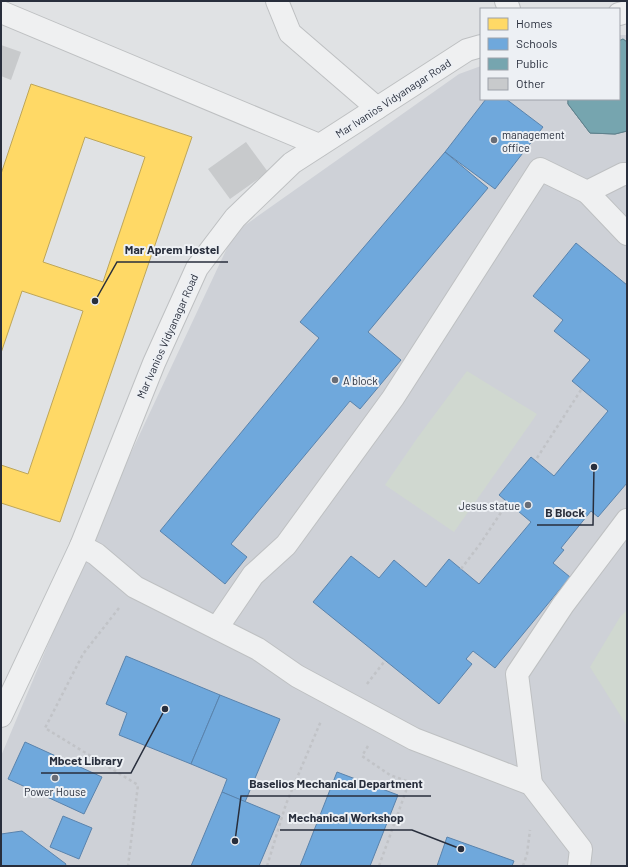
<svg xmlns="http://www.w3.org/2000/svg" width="628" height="867" font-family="Barlow,sans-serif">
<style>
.built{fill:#ced1d7}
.garden{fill:#d0d8d0}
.homes{fill:#ffd966;stroke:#bea659;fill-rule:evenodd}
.schools{fill:#6fa8dc;stroke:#5a83ac}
.public{fill:#76a5af;stroke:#5f818c}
.building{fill:#c8cacc}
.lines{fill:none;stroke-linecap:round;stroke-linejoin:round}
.minor-casing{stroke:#bec0c2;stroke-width:24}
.path{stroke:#c1c3c7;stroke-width:2.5;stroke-dasharray:3 3;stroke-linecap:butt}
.minor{stroke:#eff0f1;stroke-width:22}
.poi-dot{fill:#686d77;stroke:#edf0f4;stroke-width:1.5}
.labels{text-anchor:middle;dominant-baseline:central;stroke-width:4;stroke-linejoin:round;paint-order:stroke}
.street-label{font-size:11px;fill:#282e3c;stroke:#edf0f4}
.poi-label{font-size:11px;fill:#282e3c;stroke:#edf0f4;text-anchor:start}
.leader{fill:none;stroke:#282e3c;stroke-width:1.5}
.callout-dot{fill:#282e3c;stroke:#edf0f4;stroke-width:1.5}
.callout-label{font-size:12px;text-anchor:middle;font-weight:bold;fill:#282e3c;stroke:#edf0f4;stroke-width:4;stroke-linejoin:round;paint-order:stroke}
</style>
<rect width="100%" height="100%" fill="#e0e2e4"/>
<!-- built -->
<polygon class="built" points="619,35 627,35 627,866 1,866 1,756 108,502 234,233 459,74 481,66 481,99 619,99"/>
<!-- garden -->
<g class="garden">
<polygon points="467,371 537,414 454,532 385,485 418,437"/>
<polygon points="627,610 627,726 590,667 620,617"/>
</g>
<!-- homes -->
<path class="homes" d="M31,84L192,137L60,522L1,503V465L28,474L83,311L22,291L1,353V174ZM85,137L145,157L103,282L43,262Z"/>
<!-- schools -->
<g class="schools">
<polygon points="486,99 506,99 543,127 495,189 445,152"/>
<polygon points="445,152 488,188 368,332 401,360 360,409 350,401 231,544 247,557 225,584 160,531 319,338 300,322"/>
<polygon points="576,243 627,285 627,483 598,517 591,511 561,548 564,550 553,563 570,577 495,668 473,651 466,659 472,664 439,704 313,602 351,556 379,578 394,560 426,587 449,559 479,584 531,522 499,495 531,457 554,476 608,411 572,381 590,360 554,331 563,320 533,296"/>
<polygon points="126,656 220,695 191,764 119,735 127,713 106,704"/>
<polygon points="220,695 280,719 245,802 222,792 227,779 191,764"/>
<polygon points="25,742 102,777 84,814 8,779"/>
<polygon points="337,772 398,795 370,866 300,866"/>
<polygon points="222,792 280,816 259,866 191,866"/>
<polygon points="63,816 92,828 79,859 50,847"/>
<polygon points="22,831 66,864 65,866 1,866 1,834"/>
<polygon points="447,837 514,861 512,866 437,866"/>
</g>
<!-- public -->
<g class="public">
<polygon points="623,39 627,42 627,131 615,134 590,133 568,104 568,99 619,99 619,41"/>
<polygon points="623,39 627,42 627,131 615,134 590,133 568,104 568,99 619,99 619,41"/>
</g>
<!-- building -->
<g class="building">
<polygon points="1,45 21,52 11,80 1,76"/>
<polygon points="246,142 268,172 230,199 208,169"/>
</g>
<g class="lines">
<defs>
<g id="minor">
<polyline points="277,1 290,33 377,108"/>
<polyline points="506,1 509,9"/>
<polyline points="1,12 319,145"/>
<polyline points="619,14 627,12"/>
<polyline points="587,192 627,234"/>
<polyline points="81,546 96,554 135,587 258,649 297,676 414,739 531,784 581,849 579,866"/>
<polyline points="217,628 253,575 286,545 393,398 540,169 587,192 623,174 627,174"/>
<polyline points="1,716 81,546 154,363 197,268 235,218 292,163 467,50 481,46"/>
<polyline points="531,784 517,674 563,605 627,520"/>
</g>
</defs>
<!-- minor casing -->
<use href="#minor" class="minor-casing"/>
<!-- path -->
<g class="path">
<polyline points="537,458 581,390"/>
<polyline points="461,569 480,544 504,508"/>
<polyline points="119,608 83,654 45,728 138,785 128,866"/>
<polyline points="367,684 384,662"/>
<polyline points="368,746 362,756 390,775 407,781 406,791 379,866"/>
<polyline points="267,866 286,804 321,721"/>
<polyline points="523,866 527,854 530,830"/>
</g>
<!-- minor -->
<use href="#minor" class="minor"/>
</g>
<!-- markers -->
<g class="poi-dot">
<circle cx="494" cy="140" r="4"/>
<circle cx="335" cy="380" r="4"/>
<circle cx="528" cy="505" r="4"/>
<circle cx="55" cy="778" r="4"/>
</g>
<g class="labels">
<!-- street labels -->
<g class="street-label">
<text transform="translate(393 98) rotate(-33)">Mar Ivanios Vidyanagar Road</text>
<text transform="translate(167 336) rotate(-66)">Mar Ivanios Vidyanagar Road</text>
</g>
<!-- poi labels -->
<g class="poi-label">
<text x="502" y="134">management<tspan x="502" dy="13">office</tspan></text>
<text x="343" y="380">A block</text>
<text x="520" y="505" text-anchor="end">Jesus statue</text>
<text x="55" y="791" text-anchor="middle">Power House</text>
</g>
</g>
<!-- callouts -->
<path class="leader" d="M95 301L117 262H228M594 467L593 525H537M165 709L131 773H41M235 841L241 796H431M461 849L412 830H280"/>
<g class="callout-dot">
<circle cx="95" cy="301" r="4"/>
<circle cx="594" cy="467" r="4"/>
<circle cx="165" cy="709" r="4"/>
<circle cx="235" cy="841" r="4"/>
<circle cx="461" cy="849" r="4"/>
</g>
<g class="callout-label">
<text x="172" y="254">Mar Aprem Hostel</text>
<text x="565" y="517">B Block</text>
<text x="86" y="765">Mbcet Library</text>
<text x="336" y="788">Baselios Mechanical Department</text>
<text x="346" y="822">Mechanical Workshop</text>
</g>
<!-- border -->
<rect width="628" height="867" fill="none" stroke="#282e3c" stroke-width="4"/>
<!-- legend -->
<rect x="480" y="8" width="140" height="92" fill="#edf0f4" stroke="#9ea2aa"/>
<rect x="488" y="18" width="20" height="12" fill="#ffd966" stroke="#9ea2aa"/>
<text x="516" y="28" font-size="12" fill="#282e3c">Homes</text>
<rect x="488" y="38" width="20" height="12" fill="#6fa8dc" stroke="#9ea2aa"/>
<text x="516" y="48" font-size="12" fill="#282e3c">Schools</text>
<rect x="488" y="58" width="20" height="12" fill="#76a5af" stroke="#9ea2aa"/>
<text x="516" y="68" font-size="12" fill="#282e3c">Public</text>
<rect x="488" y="78" width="20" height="12" fill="#c8cacc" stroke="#9ea2aa"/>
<text x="516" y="88" font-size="12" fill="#282e3c">Other</text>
</svg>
